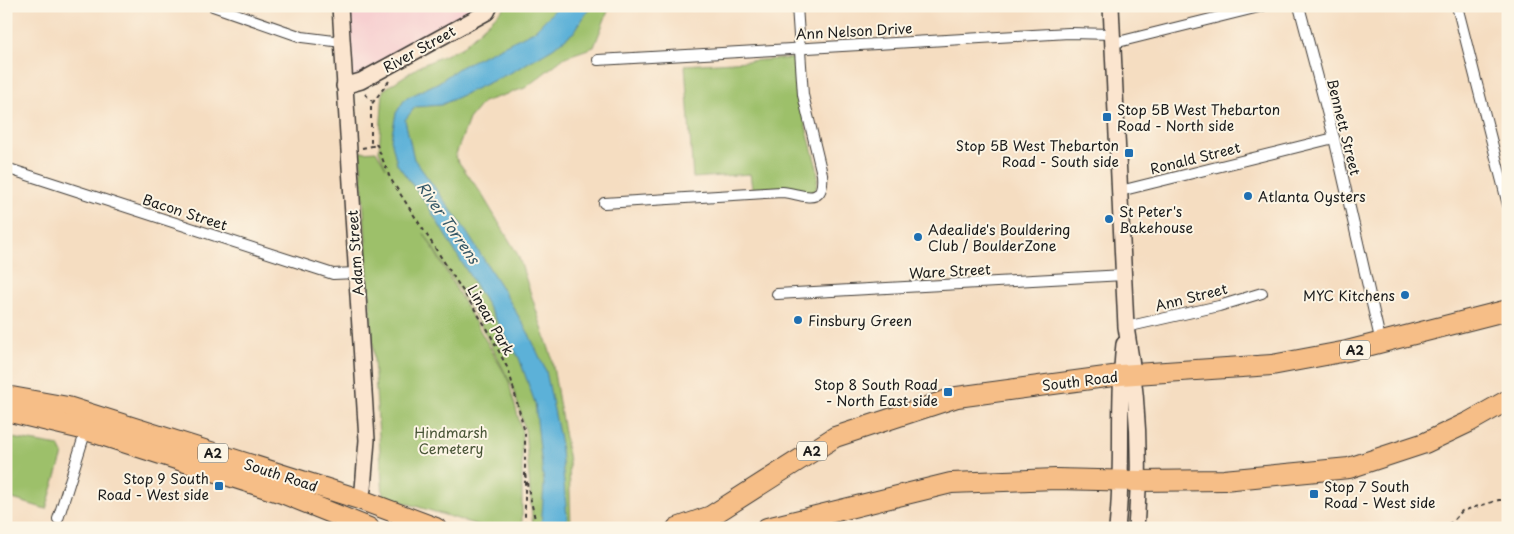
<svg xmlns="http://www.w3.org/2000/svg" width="1514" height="534" font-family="'Playpen Sans',sans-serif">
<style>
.built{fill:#f7cfd0}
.green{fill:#9dc06a;stroke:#5c6e43}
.water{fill:#5bb1d8;stroke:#3c667a}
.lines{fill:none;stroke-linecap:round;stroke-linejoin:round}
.street-casing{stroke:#3d3935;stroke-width:12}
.secondary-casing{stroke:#3d3935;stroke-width:18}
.highway-casing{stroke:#3d3935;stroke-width:22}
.path{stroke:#3d3935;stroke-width:2;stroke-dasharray:4 4;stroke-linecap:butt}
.street{stroke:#fff;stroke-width:10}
.secondary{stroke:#fbe5cf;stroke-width:15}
.highway{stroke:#f6be87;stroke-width:20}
.poi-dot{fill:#1f6fb2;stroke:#fcf5e5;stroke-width:2}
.labels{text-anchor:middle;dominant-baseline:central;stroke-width:4;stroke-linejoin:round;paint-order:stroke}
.shield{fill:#fcf5e5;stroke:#5f5d58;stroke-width:1}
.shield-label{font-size:12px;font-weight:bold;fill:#1c1c1c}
.street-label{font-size:14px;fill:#1c1c1c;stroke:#fcf5e5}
.poi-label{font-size:14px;fill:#1c1c1c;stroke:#fcf5e5;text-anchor:start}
.park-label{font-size:14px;fill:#495537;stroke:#fcf5e5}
.water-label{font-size:15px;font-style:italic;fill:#355867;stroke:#fcf5e5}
</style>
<rect width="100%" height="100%" fill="#fcf5e5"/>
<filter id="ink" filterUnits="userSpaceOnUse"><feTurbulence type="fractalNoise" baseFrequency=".02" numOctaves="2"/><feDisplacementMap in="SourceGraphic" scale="10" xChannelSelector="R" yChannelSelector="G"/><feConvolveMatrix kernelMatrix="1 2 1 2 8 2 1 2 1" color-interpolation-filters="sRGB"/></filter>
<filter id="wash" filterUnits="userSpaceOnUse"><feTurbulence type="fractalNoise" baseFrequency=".0096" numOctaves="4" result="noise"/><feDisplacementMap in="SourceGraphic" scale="20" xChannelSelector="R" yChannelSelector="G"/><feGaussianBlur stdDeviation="1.12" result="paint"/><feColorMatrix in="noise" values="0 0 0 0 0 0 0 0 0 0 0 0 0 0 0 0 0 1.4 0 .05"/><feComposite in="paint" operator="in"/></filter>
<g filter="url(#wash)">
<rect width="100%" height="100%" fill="#f5ddc1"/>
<!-- built -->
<polygon class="built" points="340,6 490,6 344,86"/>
<!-- green -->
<g class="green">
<polygon points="506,6 610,6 594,47 565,57 525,88 483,102 469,119 455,157 481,193 518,255 551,355 569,461 571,528 533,528 525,430 513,388 479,322 424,233 508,379 522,431 522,528 487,528 383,496 360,152 376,151 386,168 379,151 383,90 420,66 461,48"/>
<polygon points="796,58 798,97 817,168 818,177 816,189 812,193 801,192 791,187 752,188 750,174 693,178 685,65"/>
<polygon points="6,437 59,446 63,454 46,509 6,497"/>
</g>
<!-- water -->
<polygon class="water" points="559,6 591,6 574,32 553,48 512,72 441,105 415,107 405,120 414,159 462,225 500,285 529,334 546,371 560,439 568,528 541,528 544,485 535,403 519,358 426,203 397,164 391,139 396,113 405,99 439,82 460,67 534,31"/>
</g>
<g filter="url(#ink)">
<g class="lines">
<defs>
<g id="street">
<polyline points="213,6 302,37 342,42"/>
<polyline points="1299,6 1334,138 1381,343"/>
<polyline points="1457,6 1508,205"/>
<polyline points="1114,43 1263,6"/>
<polyline points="598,60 1069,33 1113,34"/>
<polyline points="6,168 333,274 356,273"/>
<polyline points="1120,191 1334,138"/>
<path d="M604,203L782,192C801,193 825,209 822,174L803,95L797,6"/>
<polyline points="777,294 1124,275"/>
<polyline points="1126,327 1219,306 1262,293"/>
<polyline points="58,519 86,430"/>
</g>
<g id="secondary">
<polyline points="340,6 367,440 363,489 359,499"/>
<path d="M1111,6L1126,327C1138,393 1141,461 1136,528"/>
<polyline points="344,86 361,81 487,12 490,6"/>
<path d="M1117,528C1124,466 1117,405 1124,344"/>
</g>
<g id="highway">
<polyline points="6,396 68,407 359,499 436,528"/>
<polyline points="6,411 86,430 282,493 369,528"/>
<polyline points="677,528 711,516 835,437 957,397 1120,375 1272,365 1347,351 1508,310"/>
<polyline points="767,528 951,483 1056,479 1139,481 1224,480 1349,468 1425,443 1469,422 1508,400"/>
</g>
</defs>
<!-- street casing -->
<use href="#street" class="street-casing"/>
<!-- secondary casing -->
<use href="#secondary" class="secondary-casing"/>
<!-- highway casing -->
<use href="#highway" class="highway-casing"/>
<!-- path -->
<g class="path">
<polyline points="389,81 371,105 371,142 377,145 390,178 488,330 509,371 525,433 525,528"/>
<polyline points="365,94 372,101"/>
<polyline points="362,148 377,145"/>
<polyline points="525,474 537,528"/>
<polyline points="1441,528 1452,522 1462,511 1499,500 1508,500"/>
</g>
<!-- street -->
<use href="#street" class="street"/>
<!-- secondary -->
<use href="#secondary" class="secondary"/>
<!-- highway -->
<use href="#highway" class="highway"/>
</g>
</g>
<!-- markers -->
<g class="poi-dot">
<rect x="1102" y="112" width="10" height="10" rx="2.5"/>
<rect x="1124" y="148" width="10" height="10" rx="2.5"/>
<circle cx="1248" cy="196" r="5"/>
<circle cx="1109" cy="219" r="5"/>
<circle cx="918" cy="237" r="5"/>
<circle cx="1405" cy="295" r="5"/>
<circle cx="798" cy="320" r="5"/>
<rect x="943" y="387" width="10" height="10" rx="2.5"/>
<rect x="214" y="481" width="10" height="10" rx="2.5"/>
<rect x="1309" y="489" width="10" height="10" rx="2.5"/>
</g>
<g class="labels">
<!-- shield labels -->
<g class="shield">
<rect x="1340" y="340.5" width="30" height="19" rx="4"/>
<rect x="797" y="441.5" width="30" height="19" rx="4"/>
<rect x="198" y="443.5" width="30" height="19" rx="4"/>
</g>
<g class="shield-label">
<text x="1355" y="350">A2</text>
<text x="812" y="451">A2</text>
<text x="213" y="453">A2</text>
</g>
<!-- street labels -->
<g class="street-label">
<text transform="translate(854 31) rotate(-3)">Ann Nelson Drive</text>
<text transform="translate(419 49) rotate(-29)">River Street</text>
<text transform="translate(1344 127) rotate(76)">Bennett Street</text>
<text transform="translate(1195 158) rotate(-14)">Ronald Street</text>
<text transform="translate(185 212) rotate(18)">Bacon Street</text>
<text transform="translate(355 253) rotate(-94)">Adam Street</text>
<text transform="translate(950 271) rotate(-3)">Ware Street</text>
<text transform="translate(1191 297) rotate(-14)">Ann Street</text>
<text transform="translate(491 320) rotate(60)">Linear Park</text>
<text transform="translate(1080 381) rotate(-7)">South Road</text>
<text transform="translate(281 475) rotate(18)">South Road</text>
</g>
<!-- poi labels -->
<g class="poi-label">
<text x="1117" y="109">Stop 5B West Thebarton<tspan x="1117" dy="16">Road - North side</tspan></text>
<text x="1119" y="145" text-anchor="end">Stop 5B West Thebarton<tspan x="1119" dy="16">Road - South side</tspan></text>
<text x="1258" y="196">Atlanta Oysters</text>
<text x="1119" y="211">St Peter's<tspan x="1119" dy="16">Bakehouse</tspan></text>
<text x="928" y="229">Adealide's Bouldering<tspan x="928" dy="16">Club / BoulderZone</tspan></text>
<text x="1395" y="295" text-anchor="end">MYC Kitchens</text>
<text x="808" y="320">Finsbury Green</text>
<text x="938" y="384" text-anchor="end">Stop 8 South Road<tspan x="938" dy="16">- North East side</tspan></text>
<text x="209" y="478" text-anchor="end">Stop 9 South<tspan x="209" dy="16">Road - West side</tspan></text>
<text x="1324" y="486">Stop 7 South<tspan x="1324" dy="16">Road - West side</tspan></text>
</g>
<!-- park labels -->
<g class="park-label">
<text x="451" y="432">Hindmarsh<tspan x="451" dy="16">Cemetery</tspan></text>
</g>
<!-- water labels -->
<g class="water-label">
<text transform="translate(449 222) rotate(55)">River Torrens</text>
</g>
</g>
<!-- margin -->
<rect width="1514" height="534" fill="none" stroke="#fcf5e5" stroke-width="25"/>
</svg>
